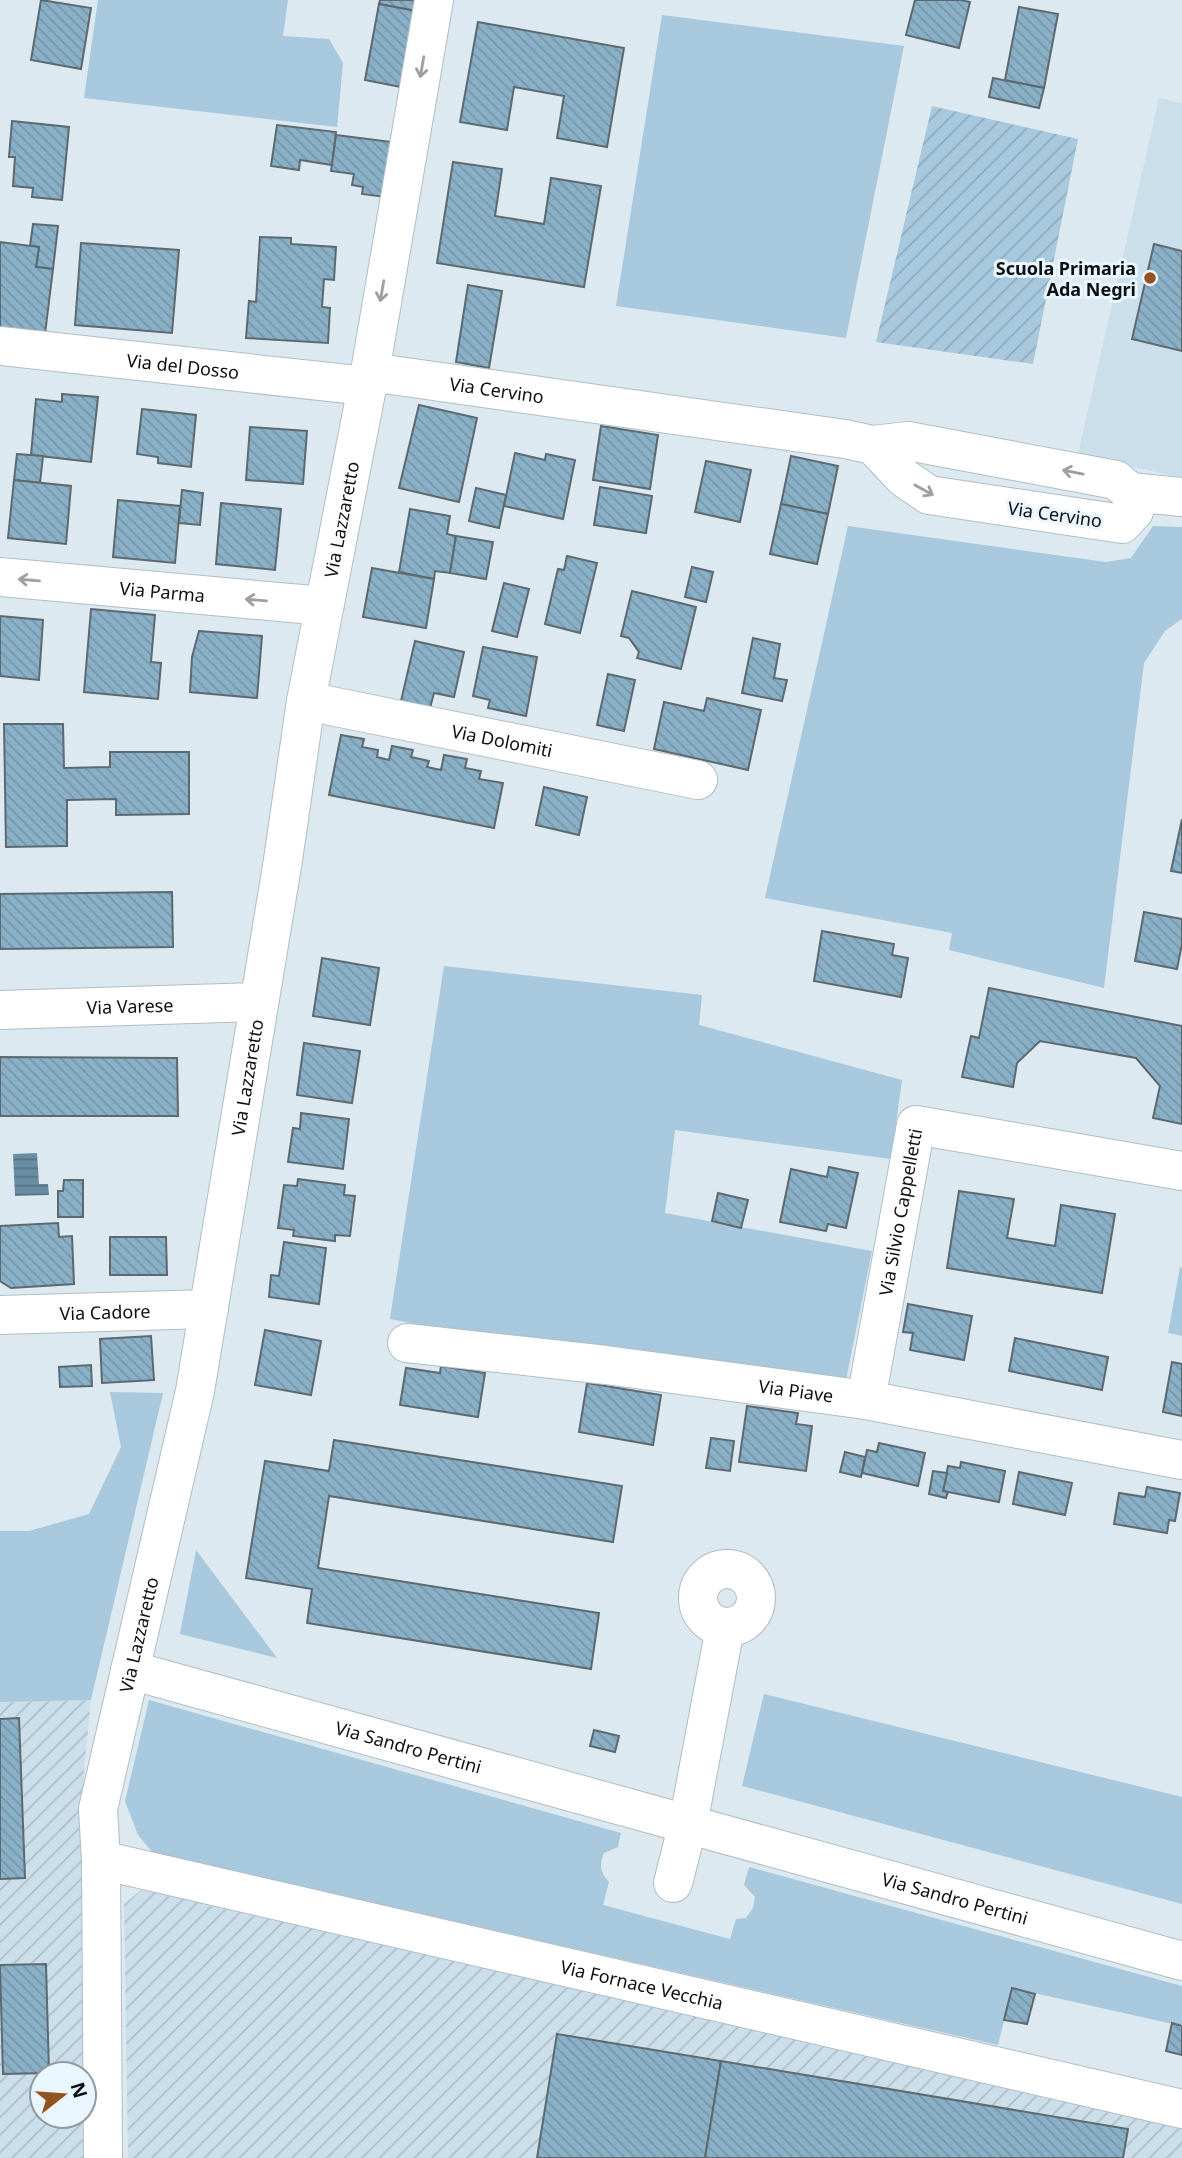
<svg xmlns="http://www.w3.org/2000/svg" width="1182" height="2158" font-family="'Noto Sans',sans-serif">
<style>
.built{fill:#cbdfeb}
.industrial{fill:url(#industrial-furrows);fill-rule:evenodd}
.grass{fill:#a7c8dd}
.garden{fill:url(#garden-furrows)}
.water{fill:url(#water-rules)}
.building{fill:url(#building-back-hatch);stroke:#5e696f;stroke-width:2}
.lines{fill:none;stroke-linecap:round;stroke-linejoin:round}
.minor-casing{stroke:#b1bdc4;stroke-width:40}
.minor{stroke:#fff;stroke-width:38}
.oneway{stroke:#9e9fa0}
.poi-dot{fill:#94521f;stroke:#eaf6fe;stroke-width:2.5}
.labels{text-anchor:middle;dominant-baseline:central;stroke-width:6;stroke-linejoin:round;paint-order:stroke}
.poi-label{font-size:18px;font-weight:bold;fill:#0c1012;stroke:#eaf6fe;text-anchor:end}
.street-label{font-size:18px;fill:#0c1012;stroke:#eaf6fe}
</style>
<defs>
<pattern id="industrial-furrows" width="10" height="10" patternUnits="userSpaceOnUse" patternTransform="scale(1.75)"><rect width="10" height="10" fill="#cbdfeb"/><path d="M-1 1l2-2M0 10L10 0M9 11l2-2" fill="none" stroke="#adbec8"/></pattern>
<pattern id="garden-furrows" width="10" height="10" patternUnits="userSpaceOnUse" patternTransform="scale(1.75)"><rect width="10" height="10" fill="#a7c8dd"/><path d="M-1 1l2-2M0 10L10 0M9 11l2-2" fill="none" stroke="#8fabbd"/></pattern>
<pattern id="water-rules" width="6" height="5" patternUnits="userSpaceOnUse" patternTransform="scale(1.75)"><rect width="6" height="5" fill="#698ea4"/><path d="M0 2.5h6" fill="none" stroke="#557384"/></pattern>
<pattern id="building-back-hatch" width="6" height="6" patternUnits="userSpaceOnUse" patternTransform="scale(1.75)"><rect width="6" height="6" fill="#89b0c7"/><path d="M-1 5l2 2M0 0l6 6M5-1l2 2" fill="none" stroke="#7596aa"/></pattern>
</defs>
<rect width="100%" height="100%" fill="#dce9f0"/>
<!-- built -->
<polygon class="built" points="1159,98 1182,103 1182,478 1078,454"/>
<!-- industrial -->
<g class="industrial">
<path d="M91,1700L84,1771L91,2158H0V1702ZM42,2074H84V2116H42Z"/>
<polygon points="145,1887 1182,2123 1182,2158 128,2158 124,1904"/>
</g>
<!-- grass -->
<g class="grass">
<polygon points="98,0 288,0 283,36 329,39 343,63 337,127 84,98"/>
<polygon points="662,15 904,46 846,338 616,306"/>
<polygon points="848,526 1106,562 1131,558 1153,526 1182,527 1182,619 1165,631 1144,663 1104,988 949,950 952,933 765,898"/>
<polygon points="444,966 702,995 699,1025 902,1080 891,1159 675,1130 665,1213 872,1251 846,1380 504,1341 390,1319"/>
<polygon points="1180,1267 1182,1268 1182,1336 1168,1333"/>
<polygon points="110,1392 163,1393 91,1700 0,1702 0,1531 29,1531 89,1514 121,1447"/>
<polygon points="196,1550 277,1658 180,1634"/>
<polygon points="764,1694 1182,1797 1182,1904 742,1786"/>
<path d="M149,1700L621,1833L618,1847L604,1853C599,1865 600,1872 609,1882L603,1905L730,1939L736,1919L746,1918L753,1908L755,1897L744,1885L749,1867L1182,1986V2026L1012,1988L998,2045L153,1853L138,1835L125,1801Z"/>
</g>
<!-- garden -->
<polygon class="garden" points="932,106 1078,139 1033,364 876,342"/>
<!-- water -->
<polygon class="water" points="37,1153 39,1184 48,1184 49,1195 15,1196 13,1154"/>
<!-- building -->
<g class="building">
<polygon points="41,0 91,8 81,69 31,60"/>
<polygon points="380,0 418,0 416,11 379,4"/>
<polygon points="915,0 960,0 970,2 959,48 906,35"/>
<polygon points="379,4 416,11 401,87 365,80"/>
<polygon points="1019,7 1058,14 1044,88 1005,80"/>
<polygon points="478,22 624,48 607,147 557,138 564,96 514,87 507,130 460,122"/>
<polygon points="993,78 1044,88 1039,108 989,97"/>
<polygon points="12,121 69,127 62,200 32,197 33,188 13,186 15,157 9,157"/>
<polygon points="277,125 336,132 332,165 300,160 299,170 271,166"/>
<polygon points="336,135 400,143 393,198 362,194 363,187 352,185 354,174 331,171"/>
<polygon points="453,162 502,169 495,216 544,224 551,178 601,186 584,287 437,263"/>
<polygon points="33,224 58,226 53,269 36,267 39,247 30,246"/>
<polygon points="260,237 291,238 291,244 336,247 334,280 324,279 322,307 330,308 328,343 246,338 249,301 256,302"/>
<polygon points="0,242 39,247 36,267 53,269 45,334 0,329"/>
<polygon points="81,243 179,250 172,333 75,325"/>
<polygon points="1154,244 1182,251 1182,351 1132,339"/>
<polygon points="468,285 502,291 489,368 456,362"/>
<polygon points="62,394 98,397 91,462 31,455 36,399 62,402"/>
<polygon points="419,405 477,418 459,502 399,488"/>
<polygon points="142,409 196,415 191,467 158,463 158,457 137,454"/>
<polygon points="601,426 658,435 650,489 593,480"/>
<polygon points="250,427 307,431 303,484 246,480"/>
<polygon points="515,453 545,460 546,454 575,460 563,519 504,506"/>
<polygon points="17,454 43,456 40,483 14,480"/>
<polygon points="791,456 838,466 828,514 781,504"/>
<polygon points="706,461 751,470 740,522 695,512"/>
<polygon points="14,480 71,486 66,544 8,538"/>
<polygon points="600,487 652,496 646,533 594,525"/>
<polygon points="476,488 506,495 499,528 469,521"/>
<polygon points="182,490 203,493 200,525 179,523"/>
<polygon points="118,500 180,506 175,563 113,557"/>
<polygon points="221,503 281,509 275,570 216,564"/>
<polygon points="781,504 828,514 817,564 770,554"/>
<polygon points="410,509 450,516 447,534 456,536 450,573 435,571 434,579 399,572"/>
<polygon points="456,536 493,542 486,579 450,573"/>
<polygon points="567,556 597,563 580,633 545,624 558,569 564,570"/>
<polygon points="692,567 713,572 706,602 685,597"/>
<polygon points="372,568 434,579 426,628 363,617"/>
<polygon points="504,583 529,589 517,637 492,631"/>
<polygon points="632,591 696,607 681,669 637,658 639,652 629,638 621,636"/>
<polygon points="91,609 155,615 151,662 161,663 158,699 84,692"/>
<polygon points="0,616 43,620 39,680 0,676"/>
<polygon points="199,631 262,636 257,698 190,692 192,657"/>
<polygon points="753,638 780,644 774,678 787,680 782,701 742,693"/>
<polygon points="415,641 464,652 454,697 434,693 430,708 401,701"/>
<polygon points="483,647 537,657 526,716 488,708 490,700 473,696"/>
<polygon points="608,674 635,680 624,731 597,725"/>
<polygon points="707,698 761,710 748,770 654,749 664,702 704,711"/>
<polygon points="4,724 63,724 64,768 110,767 110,752 189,752 189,814 116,815 116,799 67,800 67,846 6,847"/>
<polygon points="341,735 364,739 362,747 378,750 377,757 389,760 392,746 413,750 411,757 429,761 427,767 441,770 444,755 467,759 465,768 481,771 479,779 503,783 494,828 329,795"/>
<polygon points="544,787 587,797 579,835 536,825"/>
<polygon points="1182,819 1182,873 1171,871"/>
<polygon points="172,892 173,947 0,949 0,894"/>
<polygon points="1144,912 1182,919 1182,944 1177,969 1135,961"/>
<polygon points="822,931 894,944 892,955 908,958 901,997 814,981"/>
<polygon points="322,958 379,968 370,1025 313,1016"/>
<polygon points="989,988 1182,1026 1182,1124 1153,1118 1160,1086 1136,1058 1040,1041 1017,1063 1013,1087 962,1077 971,1036 979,1038"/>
<polygon points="304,1043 360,1051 352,1103 297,1095"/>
<polygon points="0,1057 177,1058 178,1116 0,1116"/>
<polygon points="301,1113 349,1119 343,1169 288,1162 293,1128 300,1129"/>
<polygon points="829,1167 858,1173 846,1228 828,1224 826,1231 780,1222 791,1169 827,1177"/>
<polygon points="298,1179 345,1185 344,1195 355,1196 350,1236 335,1235 335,1241 293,1236 294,1230 278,1228 284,1185 297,1186"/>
<polygon points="64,1180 83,1180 83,1217 58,1217 58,1191 63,1191"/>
<polygon points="959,1191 1014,1199 1007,1238 1055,1246 1061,1205 1115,1214 1102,1293 947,1268"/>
<polygon points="718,1193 748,1200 741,1228 712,1221"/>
<polygon points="58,1223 59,1237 72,1236 74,1284 11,1288 0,1281 0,1226"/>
<polygon points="110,1237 166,1237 167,1275 110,1275"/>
<polygon points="284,1242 326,1248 319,1304 269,1297 271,1275 279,1276"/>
<polygon points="908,1304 972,1316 964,1360 910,1350 913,1333 903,1332"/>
<polygon points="265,1330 321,1341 311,1395 255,1385"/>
<polygon points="151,1336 154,1380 102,1383 100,1339"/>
<polygon points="1015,1338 1108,1357 1102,1390 1009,1371"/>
<polygon points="1172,1362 1182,1364 1182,1416 1163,1412"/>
<polygon points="91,1365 92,1386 60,1387 59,1367"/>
<polygon points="441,1366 485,1373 478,1417 400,1405 406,1368 440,1373"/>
<polygon points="587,1383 661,1395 653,1445 579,1432"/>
<polygon points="747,1406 798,1413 796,1424 812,1426 806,1471 739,1462"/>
<polygon points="711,1438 734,1441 730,1471 706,1468"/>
<polygon points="334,1440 622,1486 613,1542 329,1496 318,1568 599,1613 591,1669 307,1623 312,1589 246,1578 265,1461 329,1471"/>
<polygon points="879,1443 925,1453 918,1486 862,1473 867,1450 877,1452"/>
<polygon points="845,1452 865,1457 861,1477 840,1472"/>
<polygon points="961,1462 1005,1471 999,1502 943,1491 948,1466 960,1468"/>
<polygon points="933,1471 947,1473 943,1491 948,1492 946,1498 929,1494"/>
<polygon points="1019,1472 1072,1483 1065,1515 1013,1504"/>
<polygon points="1147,1487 1180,1493 1175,1521 1169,1520 1167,1533 1114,1524 1119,1493 1145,1497"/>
<polygon points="19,1718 25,1878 0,1879 0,1719"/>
<polygon points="594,1730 619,1736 615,1752 590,1746"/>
<polygon points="46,1964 49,2073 3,2074 0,1965"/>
<polygon points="1012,1988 1035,1994 1027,2024 1004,2020"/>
<polygon points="1172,2023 1182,2026 1182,2055 1166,2051"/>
<polygon points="557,2034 721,2061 705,2158 537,2158"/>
<polygon points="721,2061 1128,2129 1123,2158 705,2158"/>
</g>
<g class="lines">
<defs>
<g id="minor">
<path id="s1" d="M0,346L366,386"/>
<path id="s2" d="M370,372L845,439L873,445L908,441L1116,480L1130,492L1134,511L1122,524L929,495L904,478L873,445"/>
<polyline points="1130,492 1182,497"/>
<path id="s3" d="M0,577L324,606"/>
<path id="s4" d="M306,701L698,780"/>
<path id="s5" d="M0,1010L258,1002"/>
<path id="s6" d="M0,1315L209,1309"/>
<path id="s7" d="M407,1343L606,1365L866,1400L1182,1460"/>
<path id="s8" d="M866,1400L916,1125L1182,1171"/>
<circle cx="727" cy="1598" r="29"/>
<path id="s9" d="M130,1670L1182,1961"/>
<path id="s10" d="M101,1860L1182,2109"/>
<polyline points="673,1883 688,1824 725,1628"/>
<path id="s11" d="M103,2158L101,1860L98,1809L195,1391L283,860L306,701L370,372L434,0"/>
</g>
</defs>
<!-- minor casing -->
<use href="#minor" class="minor-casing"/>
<!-- minor -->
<use href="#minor" class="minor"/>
</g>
<!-- one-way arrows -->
<defs><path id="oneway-shaft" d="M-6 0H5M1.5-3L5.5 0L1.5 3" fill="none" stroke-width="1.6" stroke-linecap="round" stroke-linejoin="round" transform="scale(1.75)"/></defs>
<g class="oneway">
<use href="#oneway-shaft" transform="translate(422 67) rotate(100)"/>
<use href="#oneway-shaft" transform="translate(382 291) rotate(100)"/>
<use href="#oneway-shaft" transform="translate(1073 472) rotate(-169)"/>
<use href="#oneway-shaft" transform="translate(924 490) rotate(29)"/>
<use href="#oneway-shaft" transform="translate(29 580) rotate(-175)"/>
<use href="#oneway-shaft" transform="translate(256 600) rotate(-175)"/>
</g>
<!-- markers -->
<circle class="poi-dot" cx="1150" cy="278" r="7"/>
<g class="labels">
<!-- poi labels -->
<g class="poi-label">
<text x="1136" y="268">Scuola Primaria<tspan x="1136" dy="21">Ada Negri</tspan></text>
</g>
<!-- street labels -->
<g class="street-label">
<text stroke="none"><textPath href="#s1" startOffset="184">Via del Dosso</textPath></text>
<text stroke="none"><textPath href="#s2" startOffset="128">Via Cervino</textPath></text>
<text transform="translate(1055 514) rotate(8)">Via Cervino</text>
<text stroke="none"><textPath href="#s11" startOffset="1662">Via Lazzaretto</textPath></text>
<text stroke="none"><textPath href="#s3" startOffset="163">Via Parma</textPath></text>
<text stroke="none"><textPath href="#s4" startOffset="200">Via Dolomiti</textPath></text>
<text stroke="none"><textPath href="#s5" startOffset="130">Via Varese</textPath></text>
<text stroke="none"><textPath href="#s11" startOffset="1096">Via Lazzaretto</textPath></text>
<text stroke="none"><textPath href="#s8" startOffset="191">Via Silvio Cappelletti</textPath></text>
<text stroke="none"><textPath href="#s6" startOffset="105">Via Cadore</textPath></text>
<text stroke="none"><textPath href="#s7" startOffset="392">Via Piave</textPath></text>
<text stroke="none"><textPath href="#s11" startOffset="528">Via Lazzaretto</textPath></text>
<text stroke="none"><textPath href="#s9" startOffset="289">Via Sandro Pertini</textPath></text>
<text stroke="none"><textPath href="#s9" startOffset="856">Via Sandro Pertini</textPath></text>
<text stroke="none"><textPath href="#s10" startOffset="555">Via Fornace Vecchia</textPath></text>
</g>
</g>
<!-- north arrow -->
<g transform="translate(63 2095) rotate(73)"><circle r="33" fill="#eaf6fe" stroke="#919aa0" stroke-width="2"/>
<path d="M0-5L12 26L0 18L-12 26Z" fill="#94521f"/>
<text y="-10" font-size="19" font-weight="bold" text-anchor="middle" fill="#0c1012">N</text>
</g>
</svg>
